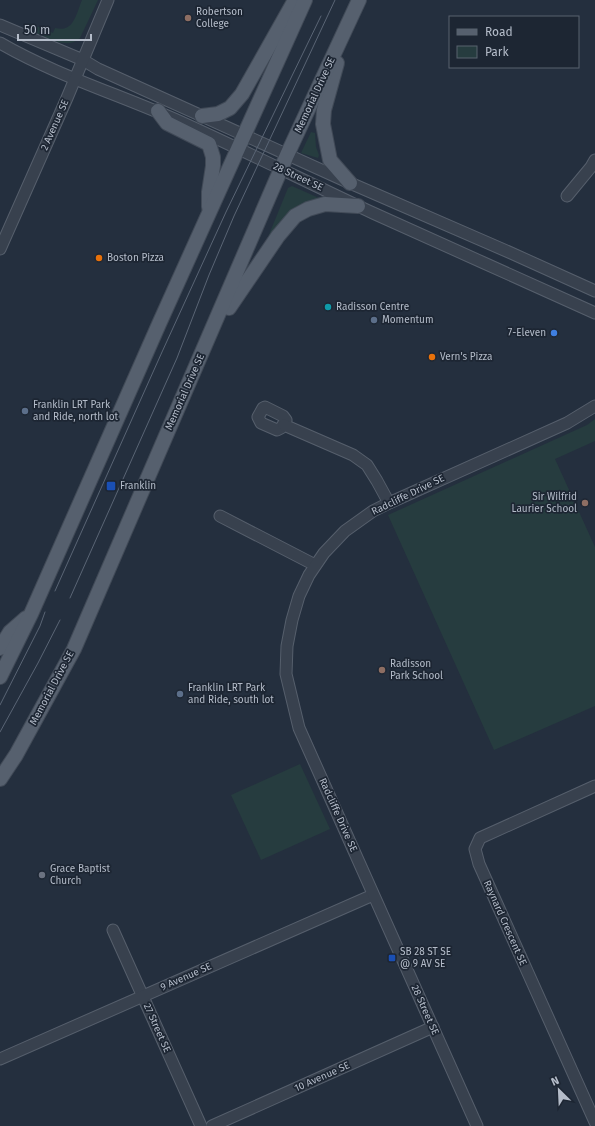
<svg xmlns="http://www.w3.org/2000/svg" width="595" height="1126" font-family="'Fira Sans',sans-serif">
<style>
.green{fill:#263c3f}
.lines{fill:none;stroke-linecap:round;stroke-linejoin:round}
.minor-casing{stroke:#565f6c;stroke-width:13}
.major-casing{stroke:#414a57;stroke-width:16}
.minor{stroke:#38414e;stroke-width:11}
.major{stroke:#56606e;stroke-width:14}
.tram{stroke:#5a6575;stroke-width:1}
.education-dot{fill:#8d6e63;stroke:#1d2633;stroke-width:1.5}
.food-dot{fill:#e8710a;stroke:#1d2633;stroke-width:1.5}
.culture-dot{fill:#0f9aa8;stroke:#1d2633;stroke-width:1.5}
.service-dot{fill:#5c6f8a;stroke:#1d2633;stroke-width:1.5}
.shop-dot{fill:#3f7fe0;stroke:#1d2633;stroke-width:1.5}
.transit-dot{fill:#1a4fb4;stroke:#1d2633;stroke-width:1.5}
.worship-dot{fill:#6b7280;stroke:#1d2633;stroke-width:1.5}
.labels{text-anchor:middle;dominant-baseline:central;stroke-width:3.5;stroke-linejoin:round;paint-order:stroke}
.poi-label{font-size:10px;fill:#b4bcc9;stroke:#1d2633;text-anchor:start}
.street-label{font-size:10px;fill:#b4bcc9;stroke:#1d2633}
</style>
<rect width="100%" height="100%" fill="#242f3e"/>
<!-- green -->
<g class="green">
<path d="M82,0H98L80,38C66,52 41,34 26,28L29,23L53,33L55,28C74,33 76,14 82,0Z"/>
<polygon points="311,132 315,133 316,147 319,155 318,158 301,153"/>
<polygon points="292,186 319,198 318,199 270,237 268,237 288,188"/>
<polygon points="595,419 595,441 555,459 595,547 595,706 494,750 388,515 587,425"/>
<polygon points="300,764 330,829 261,860 231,795"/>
</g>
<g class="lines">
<defs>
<g id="minor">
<polyline points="0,25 83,60 98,69 350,183 511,253 595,291"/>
<path d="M0,43C57,76 121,95 181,122C245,151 309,183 373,213C447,247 521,279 595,313"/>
<polyline points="567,196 591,167 595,160"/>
<polyline points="0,249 67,98 108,0"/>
<polygon points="265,407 283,416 286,420 281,428 277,430 261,423 258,417 263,408"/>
<polyline points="284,425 353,455 367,465 377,481 389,503"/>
<polyline points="220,516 315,565"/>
<polyline points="595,786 480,838 475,849 479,864 595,1122"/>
<polyline points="113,930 201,1126"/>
<polyline points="0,1059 373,895"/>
<polyline points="212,1126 433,1027"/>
<polyline points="477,1126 299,728 286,674 287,646 292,620 299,596 309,575 324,553 345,531 373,511 389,503 567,423 595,406"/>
</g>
<g id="major">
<polyline points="337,63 324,110 323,124 330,160 350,183"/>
<polyline points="158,111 167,123 209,144 213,157 213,166 209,192 209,207"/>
<polyline points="202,116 218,114 230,108 242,94 295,0"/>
<polyline points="229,308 278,236 295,216 308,209 325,204 358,206"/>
<polyline points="0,648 10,632 26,618"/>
<polyline points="0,677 31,614 159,324 305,0"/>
<polyline points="0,779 16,755 74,649 287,155 359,0"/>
</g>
</defs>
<!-- minor casing -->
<use href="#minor" class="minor-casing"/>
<!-- major casing -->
<use href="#major" class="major-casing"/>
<!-- minor -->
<use href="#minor" class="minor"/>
<!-- major -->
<use href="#major" class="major"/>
<!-- tram -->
<g class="tram">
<polyline points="55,591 162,352 226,212 321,16"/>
<polyline points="70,598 177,358 209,275 234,216 335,0"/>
<polyline points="0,705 40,626 45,612"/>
<polyline points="0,732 38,663 60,620"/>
</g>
</g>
<!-- markers -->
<g class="education-dot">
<circle cx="188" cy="18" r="4"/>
<circle cx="585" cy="503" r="4"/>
<circle cx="382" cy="670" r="4"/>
</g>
<g class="food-dot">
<circle cx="99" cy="258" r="4"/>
<circle cx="432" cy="357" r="4"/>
</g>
<circle class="culture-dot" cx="328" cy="307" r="4"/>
<g class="service-dot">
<circle cx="374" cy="320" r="4"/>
<circle cx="25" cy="411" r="4"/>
<circle cx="180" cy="694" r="4"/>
</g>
<circle class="shop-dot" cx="554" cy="333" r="4"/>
<g class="transit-dot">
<rect x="106" y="481" width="10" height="10" rx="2"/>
<rect x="388" y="954" width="8" height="8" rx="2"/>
</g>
<circle class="worship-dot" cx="42" cy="875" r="4"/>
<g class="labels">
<!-- poi labels -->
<g class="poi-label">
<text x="196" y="12">Robertson<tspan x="196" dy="12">College</tspan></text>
<text x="107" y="258">Boston Pizza</text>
<text x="336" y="307">Radisson Centre</text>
<text x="382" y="320">Momentum</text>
<text x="546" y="333" text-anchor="end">7-Eleven</text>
<text x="440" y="357">Vern's Pizza</text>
<text x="33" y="405">Franklin LRT Park<tspan x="33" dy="12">and Ride, north lot</tspan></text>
<text x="120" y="486">Franklin</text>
<text x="577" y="497" text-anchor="end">Sir Wilfrid<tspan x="577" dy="12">Laurier School</tspan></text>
<text x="390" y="664">Radisson<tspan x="390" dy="12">Park School</tspan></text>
<text x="188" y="688">Franklin LRT Park<tspan x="188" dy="12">and Ride, south lot</tspan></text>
<text x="50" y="869">Grace Baptist<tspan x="50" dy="12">Church</tspan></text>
<text x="400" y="952">SB 28 ST SE<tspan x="400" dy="12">@ 9 AV SE</tspan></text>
</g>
<!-- street labels -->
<g class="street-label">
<text transform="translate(315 95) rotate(-65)">Memorial Drive SE</text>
<text transform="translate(55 125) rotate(-66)">2 Avenue SE</text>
<text transform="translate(298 177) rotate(25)">28 Street SE</text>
<text transform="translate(185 392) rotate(-66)">Memorial Drive SE</text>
<text transform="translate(408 495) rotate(-26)">Radcliffe Drive SE</text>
<text transform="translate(52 688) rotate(-62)">Memorial Drive SE</text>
<text transform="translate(338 815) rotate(66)">Radcliffe Drive SE</text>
<text transform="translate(505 923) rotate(66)">Raynard Crescent SE</text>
<text transform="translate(186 977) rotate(-24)">9 Avenue SE</text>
<text transform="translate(425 1010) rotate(66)">28 Street SE</text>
<text transform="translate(157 1028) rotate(66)">27 Street SE</text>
<text transform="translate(322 1077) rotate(-24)">10 Avenue SE</text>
</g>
</g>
<!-- legend -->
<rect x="449" y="16" width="130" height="52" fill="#1d2633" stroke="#59626f"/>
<rect x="457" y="29" width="20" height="6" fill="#56606e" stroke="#59626f"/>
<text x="485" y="36" font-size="12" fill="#b4bcc9">Road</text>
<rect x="457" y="46" width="20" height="12" fill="#263c3f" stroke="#59626f"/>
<text x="485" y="56" font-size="12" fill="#b4bcc9">Park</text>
<!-- north arrow -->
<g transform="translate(559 1090) rotate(336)" stroke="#1d2633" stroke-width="3" paint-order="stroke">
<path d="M0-3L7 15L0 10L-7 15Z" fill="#b4bcc9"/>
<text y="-6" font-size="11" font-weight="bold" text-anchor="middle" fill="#b4bcc9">N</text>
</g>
<!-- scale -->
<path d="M18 34v6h73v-6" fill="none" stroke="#b4bcc9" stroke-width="2"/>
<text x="24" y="34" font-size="12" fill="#b4bcc9" stroke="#1d2633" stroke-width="3" paint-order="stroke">50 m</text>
</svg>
